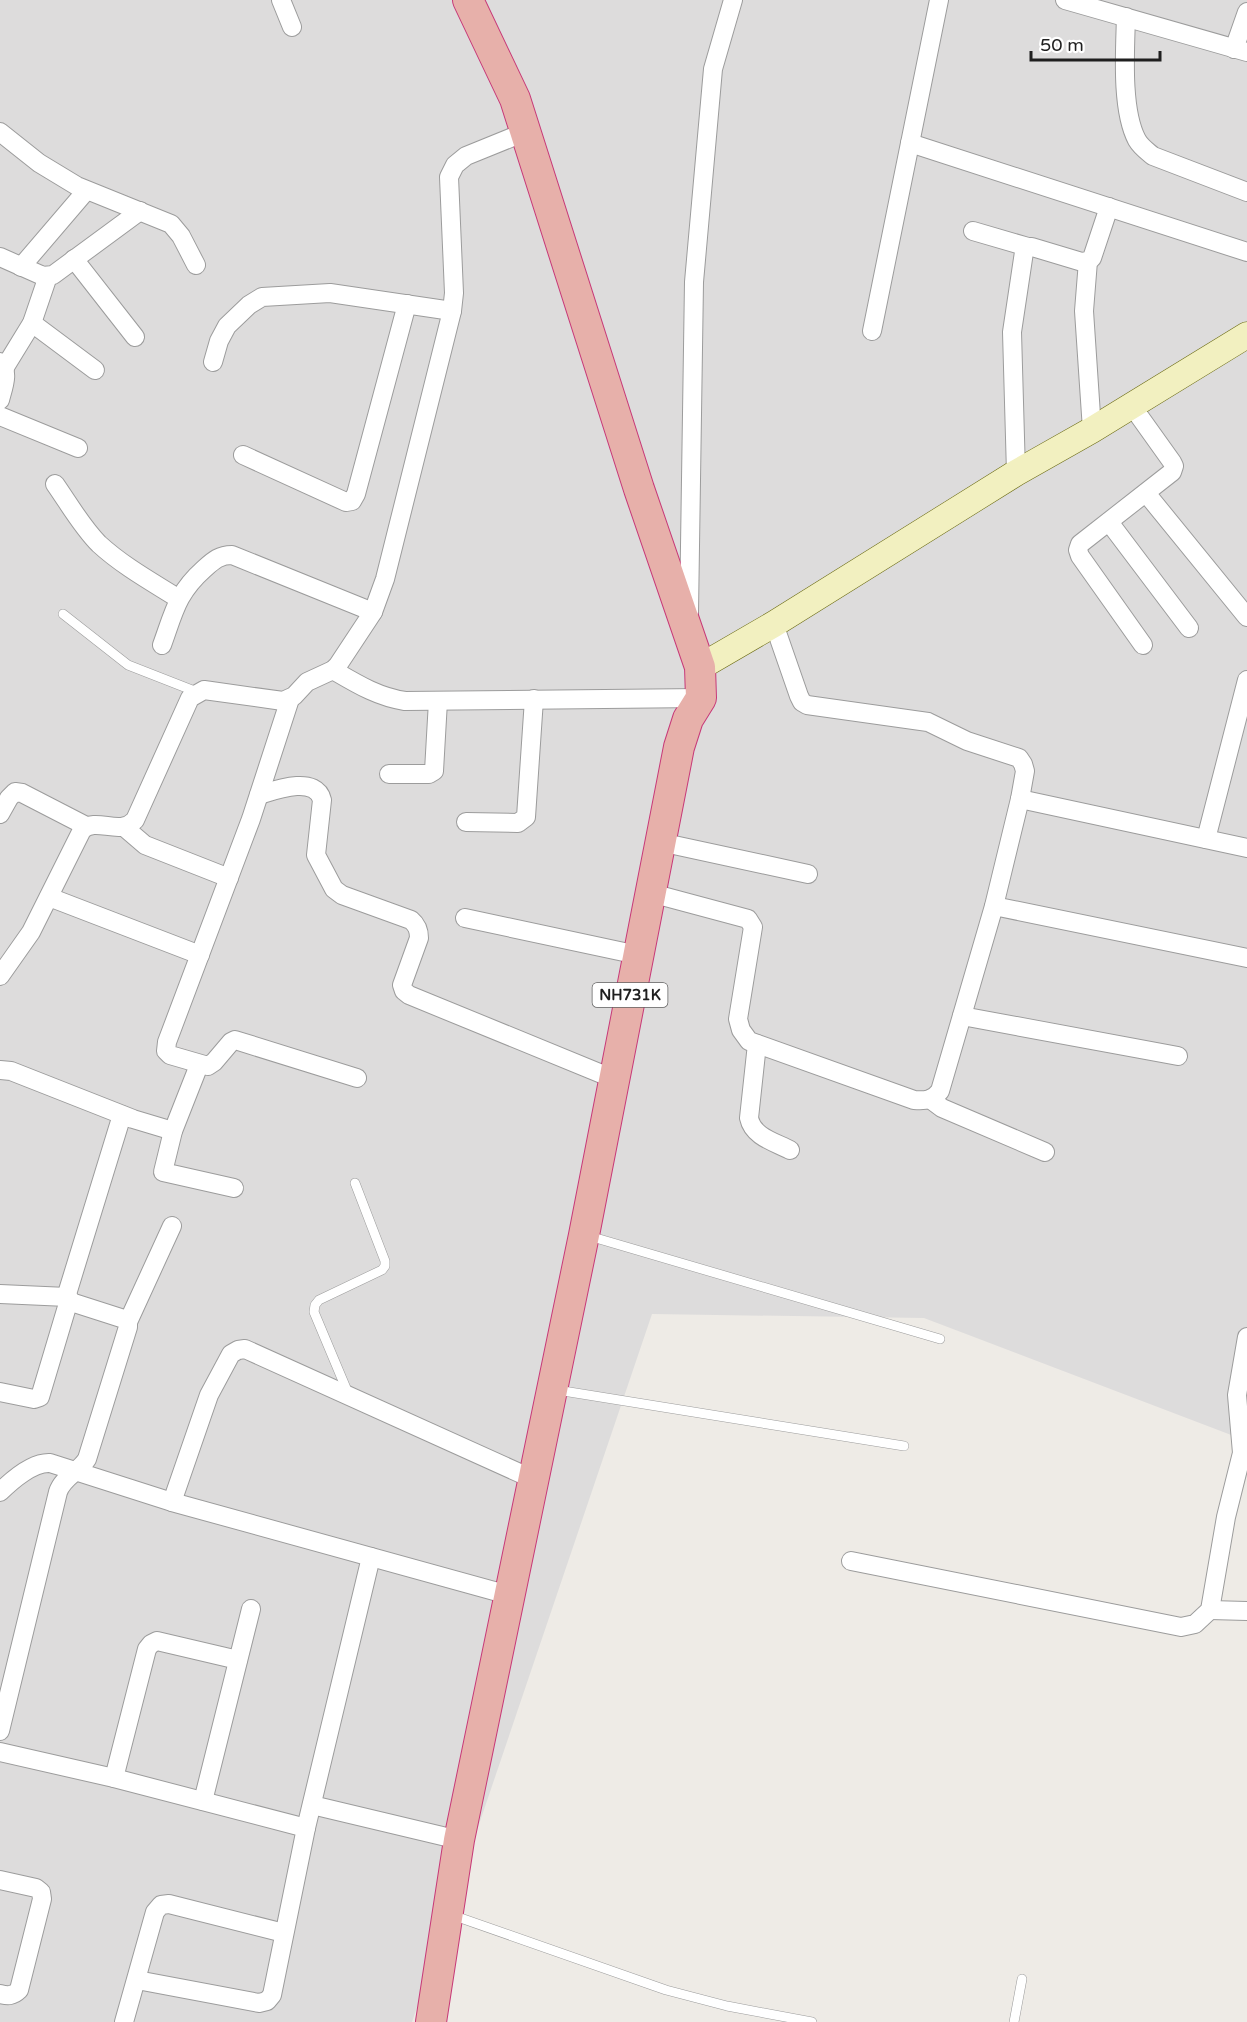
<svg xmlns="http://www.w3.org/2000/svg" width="1247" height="2022" font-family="'Varela Round',sans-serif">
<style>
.residential{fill:#dddcdc}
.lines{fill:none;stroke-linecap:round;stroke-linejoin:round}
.service-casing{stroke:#9c9c9c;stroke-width:10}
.minor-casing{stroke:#9c9c9c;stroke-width:20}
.secondary-casing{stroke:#6a6a11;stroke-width:27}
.trunk-casing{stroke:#c73978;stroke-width:32}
.service{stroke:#fff;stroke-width:9}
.minor{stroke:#fff;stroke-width:18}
.secondary{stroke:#f2f0c0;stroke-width:26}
.trunk{stroke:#e7b0aa;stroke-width:30}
.labels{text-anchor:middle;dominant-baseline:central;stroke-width:6;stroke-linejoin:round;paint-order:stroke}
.shield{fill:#fff;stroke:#626262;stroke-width:1.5}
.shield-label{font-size:15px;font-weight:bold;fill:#1f1f1f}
</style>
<rect width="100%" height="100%" fill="#eeebe6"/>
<!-- residential -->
<polygon class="residential" points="0,0 1247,0 1247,1441 924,1318 652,1314 412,2022 0,2022"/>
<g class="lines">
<defs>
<g id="service">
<polyline points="63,614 128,665 197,692"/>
<polyline points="589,1236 940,1339"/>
<polyline points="557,1390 904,1446"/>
<polyline points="348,1393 314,1312 315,1305 319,1300 382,1270 385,1266 385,1261 355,1183"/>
<polyline points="452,1915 666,1990 727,2006 812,2022"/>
<polyline points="1014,2022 1022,1979"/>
</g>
<g id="minor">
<polyline points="281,0 292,27"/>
<polyline points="1065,0 1247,52"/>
<path d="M1126,17C1125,51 1121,110 1137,140C1141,147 1147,151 1153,156L1247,192"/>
<polyline points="1234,49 1247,12"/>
<polyline points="0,132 39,163 77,186 171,224 181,236 196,265"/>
<polyline points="910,143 1247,252"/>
<polyline points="973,231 1028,247"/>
<polyline points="0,257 43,276 53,275 140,211"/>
<polyline points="74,259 135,337"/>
<polyline points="1088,261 1084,311 1092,430"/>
<polyline points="21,267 86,191"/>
<polyline points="32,323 95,370"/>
<polyline points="872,331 939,0"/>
<path d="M0,362C10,372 3,388 0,400"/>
<polyline points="213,362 219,341 227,326 249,305 262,297 330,293 452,311"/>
<polyline points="5,367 32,323 48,276"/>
<polyline points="1132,406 1172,462 1174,466 1172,472 1080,544 1078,550 1080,556 1143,645"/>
<polyline points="0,416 78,448"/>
<polyline points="243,455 346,502 352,501 356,494 407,304"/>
<polyline points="1016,473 1012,332 1024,252 1028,247 1032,247 1082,262 1088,261 1092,258 1109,207"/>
<path d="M55,484C69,504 82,527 99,544C123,566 152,582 179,599"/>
<polyline points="1146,493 1247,617"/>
<polyline points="1109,522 1189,628"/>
<polyline points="689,612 694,282 713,69 733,0"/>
<path d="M162,645C174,612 177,593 204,569C213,561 219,555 232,555L373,612"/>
<path d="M333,670C357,684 378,697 405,701L701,698"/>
<polyline points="290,699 251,819 167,1042 166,1051 170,1055 208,1066 214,1062 231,1042 235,1040 357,1078"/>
<polyline points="389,774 429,774 434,771 438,701"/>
<path d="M259,795C275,790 316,775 322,800L316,855L334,889L342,895L411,920C417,925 419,930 419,938L402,985L404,991L409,995L614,1079"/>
<polyline points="1020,799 1247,848"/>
<polyline points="0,814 9,798 15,792 22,793 86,826"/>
<polyline points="466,822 518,823 526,817 534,699"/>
<polyline points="124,827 145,845 229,878"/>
<polyline points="1206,839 1247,680"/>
<polyline points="660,842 808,874"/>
<path d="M651,893L748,919L753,927L738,1019L741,1030L749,1041L914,1100C926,1101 933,1100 940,1091L994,906L1020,799L1025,771L1023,764L1019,758L967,741L928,722L807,705L802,702L799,696L774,624"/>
<polyline points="49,897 200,955"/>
<polyline points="994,906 1247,958"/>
<polyline points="465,918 638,955"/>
<path d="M0,976L31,932L82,830C97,816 119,837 135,820L190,698L204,690L283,701L294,696L307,682L333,670L338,665L373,612L385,579L452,311L454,293L449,177L455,165L466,156L525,132"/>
<polyline points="962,1016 1178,1056"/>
<path d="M757,1044L749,1118C753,1137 775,1142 790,1150"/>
<polyline points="199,1065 173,1131 163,1172 234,1188"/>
<polyline points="0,1070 11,1071 133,1119 173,1131"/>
<polyline points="930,1099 942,1108 1045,1152"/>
<polyline points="122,1115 67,1294 71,1302 124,1319 128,1322"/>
<polyline points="0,1294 67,1297"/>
<polyline points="0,1392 34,1399 40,1397 69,1300"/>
<path d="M0,1492C12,1480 33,1462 50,1463L172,1502L509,1595"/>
<polyline points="172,1502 209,1395 231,1354 238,1350 245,1349 535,1480"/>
<polyline points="851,1561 1181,1627 1195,1624 1210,1610 1226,1517 1242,1453 1237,1395 1247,1337"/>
<polyline points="1210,1610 1247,1611"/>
<path d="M0,1731L58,1492C63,1477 79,1472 87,1459L128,1327V1322L172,1226"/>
<polyline points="0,1752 114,1778 306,1828"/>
<polyline points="114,1778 147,1649 151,1644 157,1641 238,1660"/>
<polyline points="203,1801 251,1609"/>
<polyline points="312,1805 459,1840"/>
<path d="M0,1880L36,1888L41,1892L42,1899L19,1990C13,1996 8,1996 0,1994"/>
<polyline points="137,1980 259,2003 267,2001 272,1995 306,1828 371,1557"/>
<polyline points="124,2022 155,1912 161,1905 169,1904 284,1933"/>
</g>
<polyline id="secondary" points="700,667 774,624 1016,473 1092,430 1247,335"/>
<polyline id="trunk" points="431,2022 459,1840 584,1235 679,747 688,719 701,698 700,667 639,489 515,99 468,0"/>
</defs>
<!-- service casing -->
<use href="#service" class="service-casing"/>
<!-- minor casing -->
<use href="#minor" class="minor-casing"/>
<!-- secondary casing -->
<use href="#secondary" class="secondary-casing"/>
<!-- trunk casing -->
<use href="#trunk" class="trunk-casing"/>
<!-- service -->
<use href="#service" class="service"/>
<!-- minor -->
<use href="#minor" class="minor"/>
<!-- secondary -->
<use href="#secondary" class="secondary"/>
<!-- trunk -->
<use href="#trunk" class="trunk"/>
</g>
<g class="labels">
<!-- shield labels -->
<rect class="shield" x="592.5" y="983" width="75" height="24" rx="4.5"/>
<g class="shield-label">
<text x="630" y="995">NH731K</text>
</g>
</g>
<!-- scale -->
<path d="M1031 51v9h129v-9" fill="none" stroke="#1f1f1f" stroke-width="3"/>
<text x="1040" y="51" font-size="18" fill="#1f1f1f" stroke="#ffffff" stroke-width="4.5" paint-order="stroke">50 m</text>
</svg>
